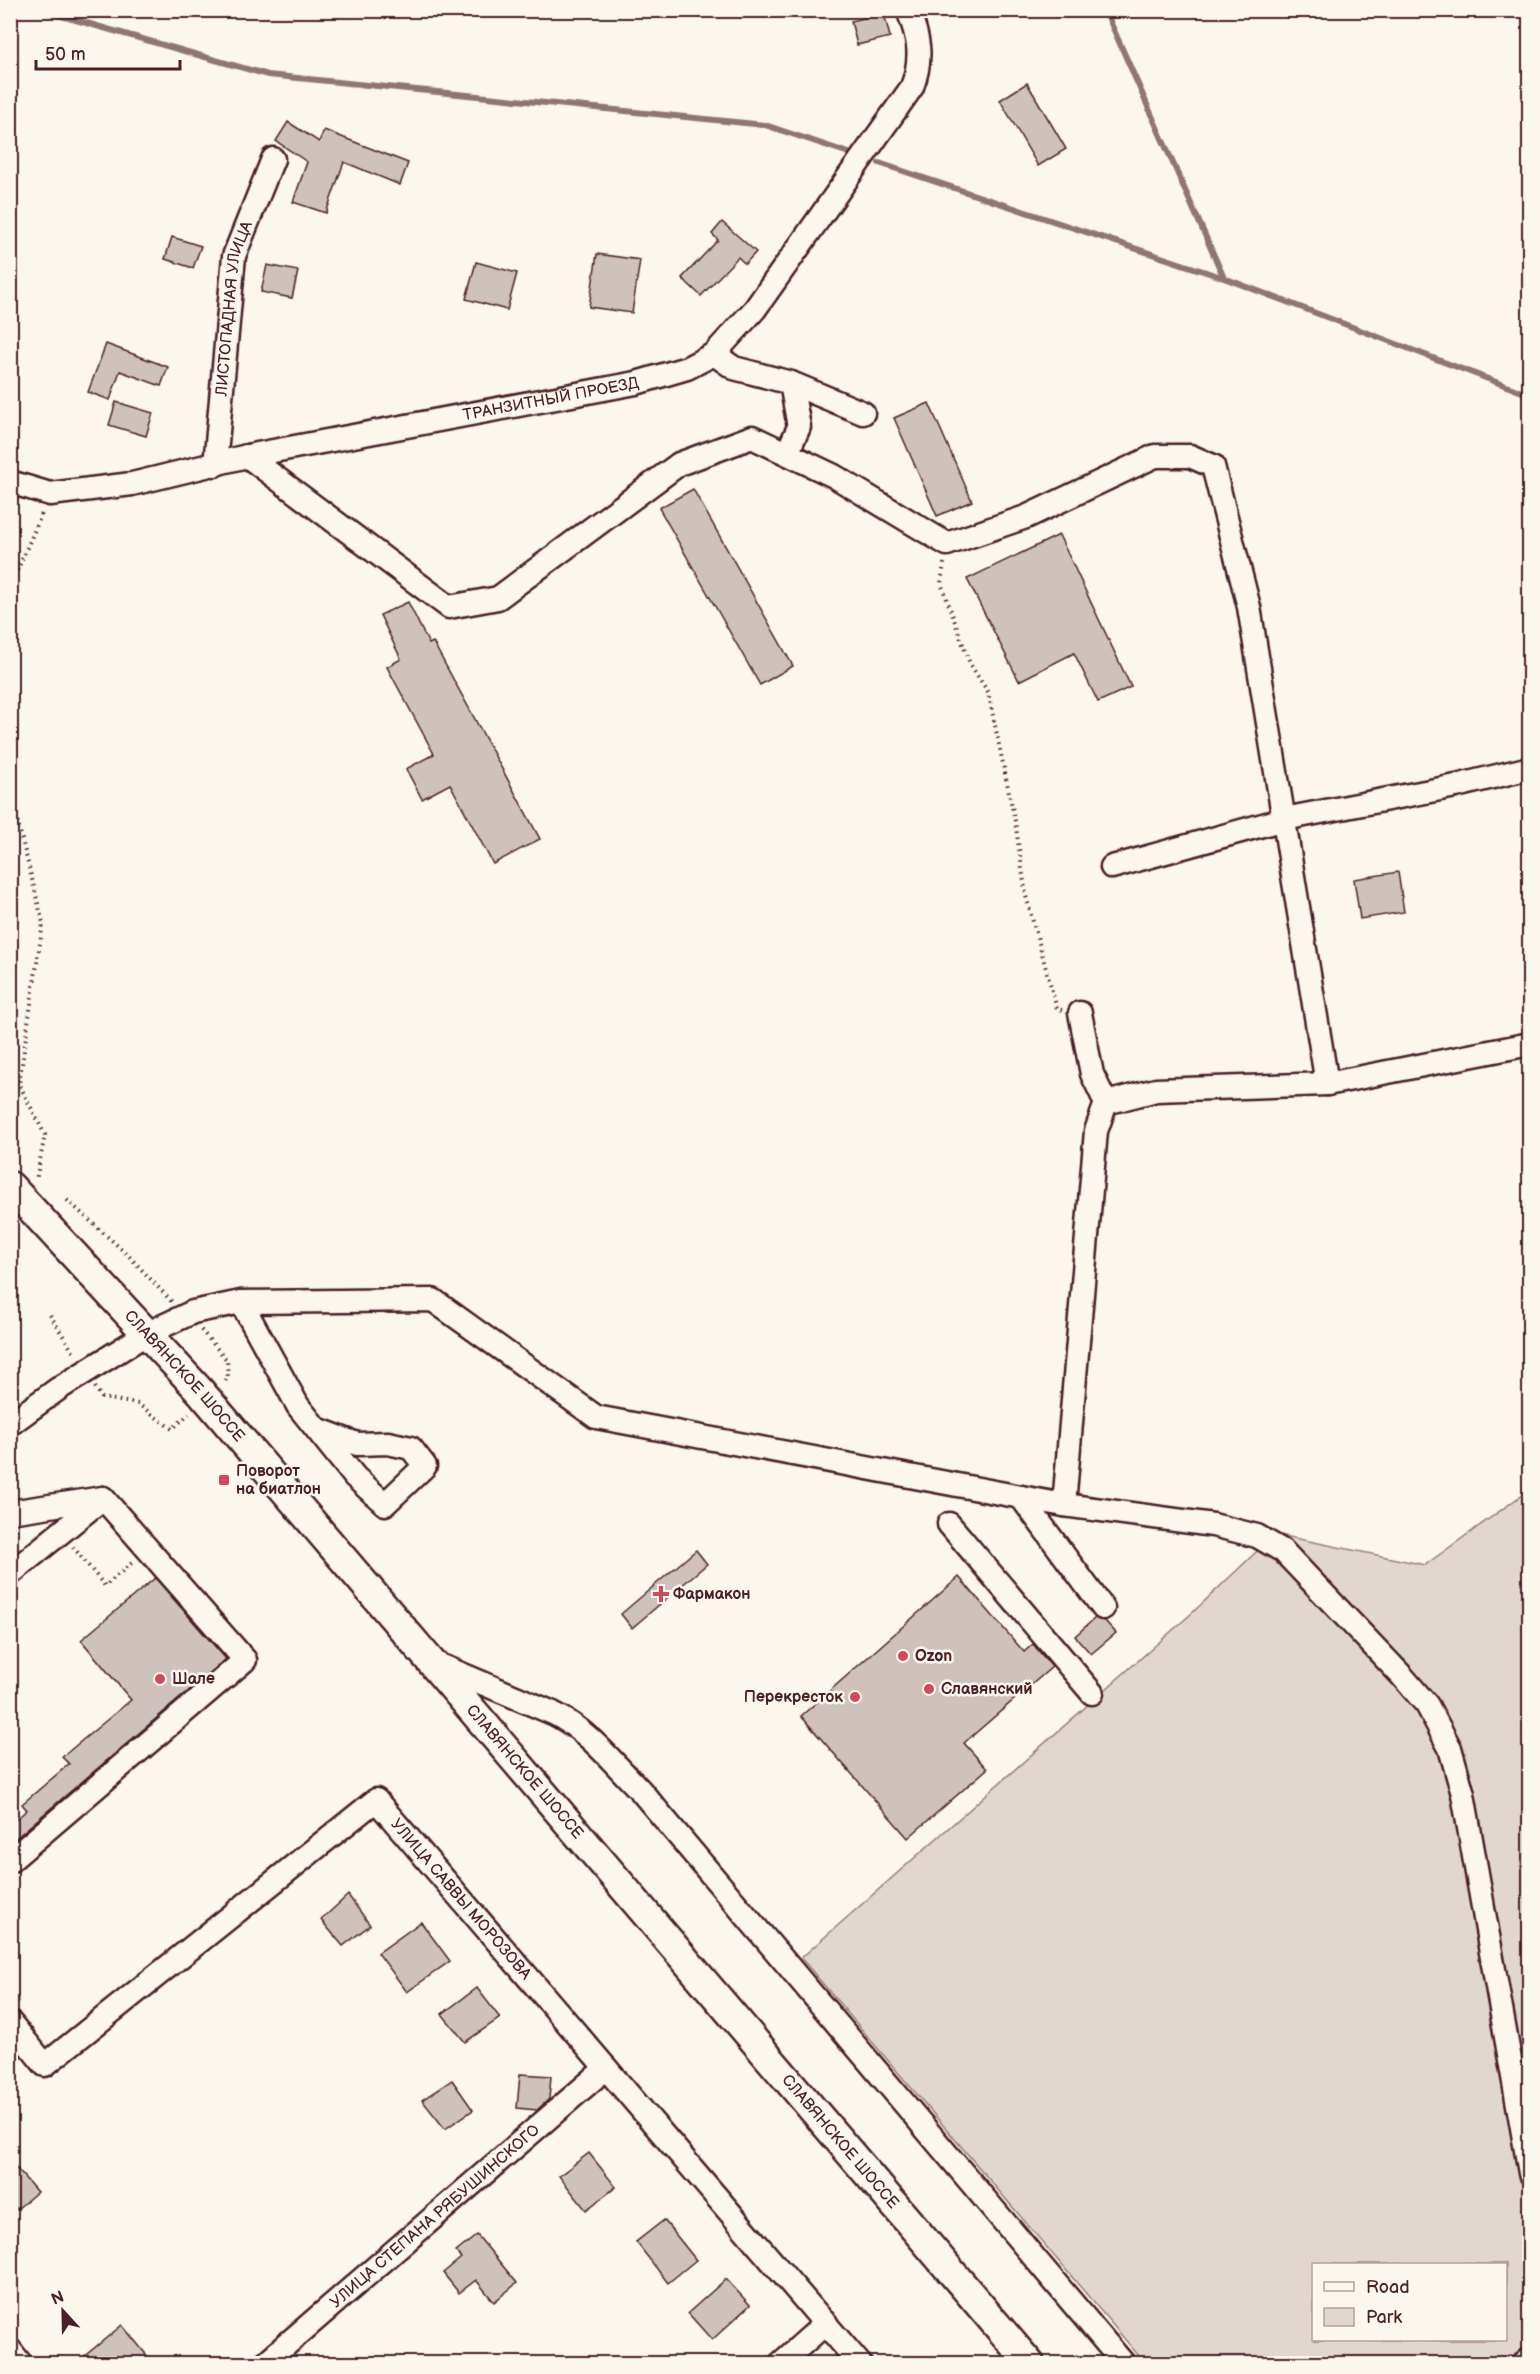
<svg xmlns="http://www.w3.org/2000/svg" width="1540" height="2374" font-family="'Balsamiq Sans',sans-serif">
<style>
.green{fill:#e2d7d0;stroke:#967b7e;stroke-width:1.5;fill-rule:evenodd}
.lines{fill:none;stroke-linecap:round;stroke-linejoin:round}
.stream{stroke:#907477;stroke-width:6}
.building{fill:#cfc2bc;stroke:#4a1f2b;stroke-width:1.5}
.minor-casing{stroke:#4a1f2b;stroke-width:27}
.major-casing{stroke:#4a1f2b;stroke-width:33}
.path{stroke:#4a1f2b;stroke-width:4;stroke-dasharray:1.5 4.5;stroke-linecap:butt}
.minor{stroke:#fbf7ec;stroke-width:22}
.major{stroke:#fbf7ec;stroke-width:28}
.poi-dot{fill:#d1495b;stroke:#fbf7ec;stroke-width:2}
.labels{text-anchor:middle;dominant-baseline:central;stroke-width:5;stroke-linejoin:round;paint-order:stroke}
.street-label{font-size:16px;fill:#4a1f2b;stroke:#fbf7ec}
.poi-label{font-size:16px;font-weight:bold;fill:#4a1f2b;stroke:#fbf7ec;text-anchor:start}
</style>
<rect width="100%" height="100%" fill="#fbf7ec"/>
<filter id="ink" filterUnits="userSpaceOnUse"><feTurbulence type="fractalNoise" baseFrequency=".0167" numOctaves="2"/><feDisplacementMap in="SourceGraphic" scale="12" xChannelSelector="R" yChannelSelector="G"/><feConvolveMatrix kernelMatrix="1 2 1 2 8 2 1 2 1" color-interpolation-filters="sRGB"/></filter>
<g filter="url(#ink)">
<!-- green -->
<path class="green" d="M1529,1490V2363H1145L801,1958L1191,1614L1275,1534L1425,1565ZM1314,2264H1506V2340H1314Z"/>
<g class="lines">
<!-- stream -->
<g class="stream">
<polyline points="41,10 268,75 765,125 852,154"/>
<polyline points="1105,10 1224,278"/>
<polyline points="879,163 1224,278 1530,395"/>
</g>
</g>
<!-- building -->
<g class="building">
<polygon points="884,13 890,37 857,45 851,21"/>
<polygon points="1027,83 1066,149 1038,166 1000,100"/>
<polygon points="288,122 319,142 324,130 408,163 400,185 344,162 326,213 293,202 307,162 276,141"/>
<polygon points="722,222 756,252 745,264 738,257 701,296 682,278 718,240 712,234"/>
<polygon points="172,237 201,246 193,268 165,259"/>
<polygon points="597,254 640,260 632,313 589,307"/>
<polygon points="476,262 517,273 507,310 466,299"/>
<polygon points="267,265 298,271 292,298 261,292"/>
<polygon points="106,344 168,367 161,386 120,371 110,400 88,392"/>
<polygon points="116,402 153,413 146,436 109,425"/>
<polygon points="929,403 972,501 937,516 894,418"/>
<polygon points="693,489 793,666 760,685 659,508"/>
<polygon points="1059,535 1131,687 1098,702 1074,653 1019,681 967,579"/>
<polygon points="408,602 429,644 433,642 540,839 493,864 450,784 422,799 406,769 434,754 387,667 401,659 380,615"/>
<polygon points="1398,872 1404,912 1360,919 1354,879"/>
<polygon points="696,1550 707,1564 632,1628 621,1614"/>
<polygon points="959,1577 1024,1652 1033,1644 1052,1667 964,1743 987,1769 908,1838 801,1716"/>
<polygon points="155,1578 226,1659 10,1843 10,1824 27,1810 22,1804 69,1764 62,1757 131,1700 81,1640"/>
<polygon points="1095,1618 1105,1621 1116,1633 1091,1654 1075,1636"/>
<polygon points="348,1895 370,1925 343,1946 321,1920"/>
<polygon points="421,1922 450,1961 407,1992 378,1953"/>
<polygon points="477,1988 500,2018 465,2042 442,2014"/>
<polygon points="520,2074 551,2076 549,2099 537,2110 517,2108"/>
<polygon points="452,2080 473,2110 445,2129 422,2100"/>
<polygon points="589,2153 616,2187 586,2210 559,2176"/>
<polygon points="10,2161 37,2192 10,2215"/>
<polygon points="664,2220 696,2260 668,2283 636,2242"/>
<polygon points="477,2235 517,2283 494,2302 476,2280 459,2293 443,2273 461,2258 456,2252"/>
<polygon points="726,2279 750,2305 712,2340 688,2313"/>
<polygon points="122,2325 154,2364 75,2364"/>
</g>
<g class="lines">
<defs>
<g id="minor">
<polyline points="714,354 734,368 791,383 863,413"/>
<polyline points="787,453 799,427 791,383"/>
<polyline points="247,456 449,607 498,598 679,464 752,437 834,476 947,544 1026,517 1155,456 1190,456 1213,466 1249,607 1327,1084"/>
<path id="s1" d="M215,465L234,256L273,159"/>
<path id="s2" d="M10,482L50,494L132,484L247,456L636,383L687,368L714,354L755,309L912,87C923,58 919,38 908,10"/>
<polyline points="1112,867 1284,819 1456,786 1530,768"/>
<polyline points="1080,1013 1092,1074 1106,1103"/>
<polyline points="241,1302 298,1406 355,1477 385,1504 425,1466 411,1448 388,1443 357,1444 317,1429"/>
<polyline points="10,1424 58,1389 146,1334 193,1312 241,1302 433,1300 596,1417 1021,1497 1103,1608"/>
<polyline points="1021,1497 1064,1505 1096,1131 1106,1103 1156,1090 1327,1084 1530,1044"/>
<polyline points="1064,1505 1213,1525 1257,1536 1283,1551 1402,1676 1427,1705 1450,1748 1463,1794 1530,2173"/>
<polyline points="10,1512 103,1498 10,1574"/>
<polyline points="949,1524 1092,1693"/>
<path d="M435,1663L553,1713C589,1731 612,1762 640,1790L1124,2364"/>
<polyline points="10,1861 245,1660 103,1498"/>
<path id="s3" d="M10,2022L45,2065L376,1800L860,2364"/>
<polyline points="10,2350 21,2364"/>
<path id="s4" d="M264,2364L606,2068"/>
<polyline points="780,2364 826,2323"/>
<polyline points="1523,2364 1530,2358"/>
</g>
<g id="major">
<path id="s5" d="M10,1186L200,1391L1030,2364"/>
</g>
</defs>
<!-- minor casing -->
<use href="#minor" class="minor-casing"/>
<!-- major casing -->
<use href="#major" class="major-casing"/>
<!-- path -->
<g class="path">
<polyline points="944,563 941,583 970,664 988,692 1015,821 1026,896 1057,1009 1062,1010"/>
<polyline points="10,587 43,511"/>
<polyline points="10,792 43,923 19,1084 45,1135 36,1180"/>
<polyline points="67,1200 128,1255 172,1302"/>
<polyline points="50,1315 75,1355"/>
<polyline points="201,1330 227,1360 228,1378 223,1383"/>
<polyline points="95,1387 102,1398 138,1404 172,1429 189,1414"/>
<polyline points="73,1547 105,1586 134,1561"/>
</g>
<!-- minor -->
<use href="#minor" class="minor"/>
<!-- major -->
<use href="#major" class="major"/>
</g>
</g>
<!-- markers -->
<g class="poi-dot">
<rect x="218" y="1474" width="12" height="12" rx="3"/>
<path d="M658 1585h6v6h6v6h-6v6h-6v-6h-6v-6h6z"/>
<circle cx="903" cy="1656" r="6"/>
<circle cx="160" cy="1679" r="6"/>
<circle cx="929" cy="1689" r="6"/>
<circle cx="855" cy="1697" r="6"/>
</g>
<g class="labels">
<!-- street labels -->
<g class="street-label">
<text stroke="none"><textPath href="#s1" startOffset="158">ЛИСТОПАДНАЯ УЛИЦА</textPath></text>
<text stroke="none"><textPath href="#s2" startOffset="552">ТРАНЗИТНЫЙ ПРОЕЗД</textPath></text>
<text stroke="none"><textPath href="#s5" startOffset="258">СЛАВЯНСКОЕ ШОССЕ</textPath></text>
<text stroke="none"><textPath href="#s5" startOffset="780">СЛАВЯНСКОЕ ШОССЕ</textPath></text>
<text stroke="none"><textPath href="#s3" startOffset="610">УЛИЦА САВВЫ МОРОЗОВА</textPath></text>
<text stroke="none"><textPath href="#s5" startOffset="1266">СЛАВЯНСКОЕ ШОССЕ</textPath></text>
<text stroke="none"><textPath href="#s4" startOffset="226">УЛИЦА СТЕПАНА РЯБУШИНСКОГО</textPath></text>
</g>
<!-- poi labels -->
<g class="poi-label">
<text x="236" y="1471">Поворот<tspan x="236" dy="18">на биатлон</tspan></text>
<text x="673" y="1594">Фармакон</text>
<text x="915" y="1656">Ozon</text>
<text x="172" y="1679">Шале</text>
<text x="941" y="1689">Славянский</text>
<text x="843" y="1697" text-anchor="end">Перекресток</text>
</g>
</g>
<!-- margin -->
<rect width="1540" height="2374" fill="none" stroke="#fbf7ec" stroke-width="36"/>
<rect x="18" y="18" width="1504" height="2338" fill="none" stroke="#4a1f2b" stroke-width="2" filter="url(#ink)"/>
<!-- legend -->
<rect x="1312" y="2263" width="195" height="78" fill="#fbf7ec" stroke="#b4a19f" stroke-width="1.5"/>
<rect x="1324" y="2282" width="30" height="9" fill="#fbf7ec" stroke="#b4a19f" stroke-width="1.5"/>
<text x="1366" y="2293" font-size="18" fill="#4a1f2b">Road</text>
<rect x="1324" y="2308" width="30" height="18" fill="#e2d7d0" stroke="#b4a19f" stroke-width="1.5"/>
<text x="1366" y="2323" font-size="18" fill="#4a1f2b">Park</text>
<!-- north arrow -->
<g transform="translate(63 2311) rotate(338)" stroke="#fbf7ec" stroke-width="4.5" paint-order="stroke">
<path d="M0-4.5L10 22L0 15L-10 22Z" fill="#4a1f2b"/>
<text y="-9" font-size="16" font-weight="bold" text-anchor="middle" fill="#4a1f2b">N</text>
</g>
<!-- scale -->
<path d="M36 60v9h144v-9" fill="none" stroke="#4a1f2b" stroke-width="3"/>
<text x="45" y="60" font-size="18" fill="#4a1f2b" stroke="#fbf7ec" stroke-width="4.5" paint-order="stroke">50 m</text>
</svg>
